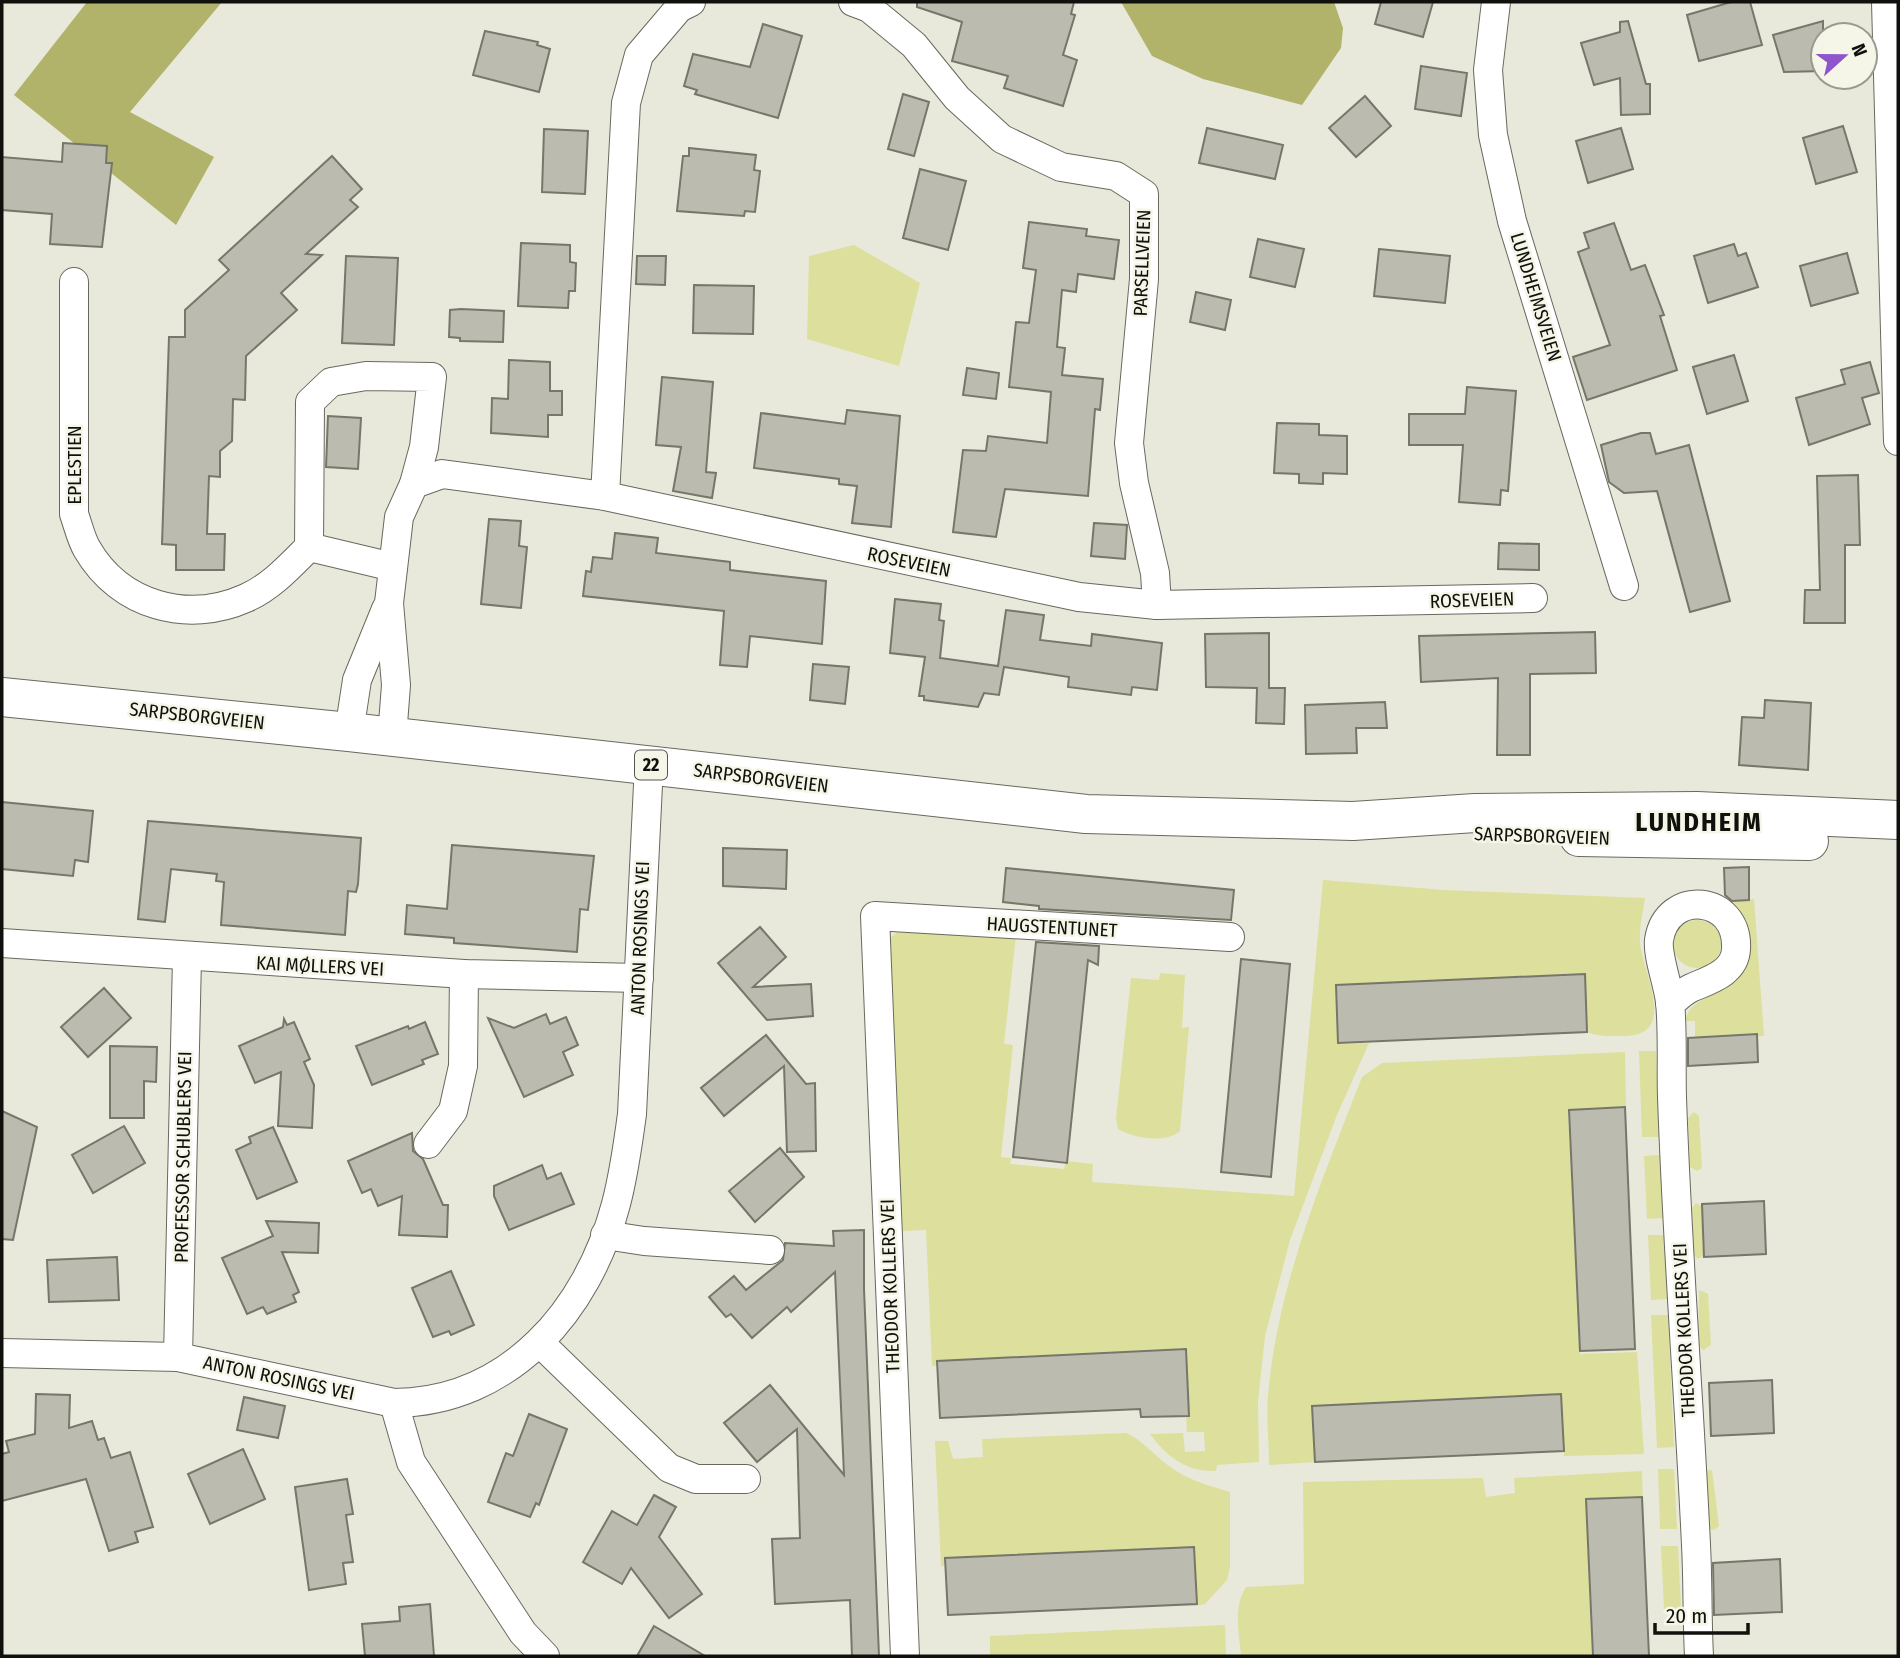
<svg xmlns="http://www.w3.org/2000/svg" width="1900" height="1658" font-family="'Fira Sans Condensed',sans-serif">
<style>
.green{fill:#dddf9d}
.forest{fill:#b1b36a}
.building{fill:#bbbcaf;stroke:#76766a;stroke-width:2}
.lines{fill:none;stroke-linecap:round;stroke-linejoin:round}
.minor-casing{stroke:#68695d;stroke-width:30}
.trunk-casing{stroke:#68695d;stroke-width:40}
.minor{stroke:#fff;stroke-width:28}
.trunk{stroke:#fff;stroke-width:38}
.labels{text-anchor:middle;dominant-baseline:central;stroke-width:5;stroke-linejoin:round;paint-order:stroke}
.shield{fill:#f5f6e8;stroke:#55564e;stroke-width:2}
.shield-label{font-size:18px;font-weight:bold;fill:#10110c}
.street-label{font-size:19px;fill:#10110c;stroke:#f5f6e8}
.district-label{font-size:26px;font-weight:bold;letter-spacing:2px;fill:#10110c;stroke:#f5f6e8}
</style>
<rect width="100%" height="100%" fill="#e8e9db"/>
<!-- green -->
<g class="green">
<polygon points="854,245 920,283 899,366 807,339 809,256"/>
<path d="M1323,880L1444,890L1645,898C1643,912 1639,928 1640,942C1642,971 1679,1035 1625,1036C1611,1036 1600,1037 1587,1032L1585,976L1338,987L1341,1044L1369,1043L1337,1115L1290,1240L1265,1336L1258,1401L1259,1462L1217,1465L1216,1471C1187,1472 1167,1457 1150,1434L1183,1433L1185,1452L1205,1451L1204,1432H1187L1183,1354L932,1366L926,1230L901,1231L889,939L901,929L1016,935L1004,1044L1013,1045L1001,1157L1011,1158L1010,1164L1064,1169L1066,1161L1093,1164L1092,1182L1294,1196Z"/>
<path d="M1754,899L1764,1036L1695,1040V1021H1685C1690,1001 1706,999 1722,990C1760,971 1755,930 1733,901Z"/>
<circle cx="1697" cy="944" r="24"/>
<path d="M1160,973L1185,975L1182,1028L1189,1027L1180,1131C1166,1144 1133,1138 1118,1129L1116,1119L1131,978L1159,980Z"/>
<polygon points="1639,1051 1656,1051 1659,1137 1642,1137"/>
<path d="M1625,1052L1626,1109L1568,1112L1580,1354L1637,1352L1644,1454L1564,1456L1561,1398L1312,1410L1315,1462L1269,1465C1269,1442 1266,1418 1268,1395C1278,1283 1322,1180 1362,1077L1382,1063Z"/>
<polygon points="1694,1112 1699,1116 1702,1168 1697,1171 1690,1167 1688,1118"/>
<polygon points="1661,1155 1663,1218 1647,1219 1644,1156"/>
<polygon points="1696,1203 1702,1206 1703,1256 1698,1259 1694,1255 1692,1208"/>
<polygon points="1648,1235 1664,1235 1667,1299 1651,1300"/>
<polygon points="1699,1290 1708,1294 1711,1345 1703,1350 1698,1345"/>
<polygon points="1651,1315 1668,1315 1674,1447 1657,1448"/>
<path d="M1126,1433C1141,1439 1155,1456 1169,1466C1187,1480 1208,1485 1230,1492V1567L1227,1580L1205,1604L1194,1606L1191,1555L941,1566L935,1441H948L953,1459L983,1457L982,1439Z"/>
<polygon points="1658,1469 1674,1469 1677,1529 1660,1529"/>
<polygon points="1712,1470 1719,1526 1714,1530 1707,1528 1705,1471"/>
<path d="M1642,1471L1643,1504L1586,1507L1592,1656H1241C1239,1633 1233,1607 1246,1587L1304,1584L1303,1482L1483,1478L1486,1497L1515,1493L1514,1478Z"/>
<polygon points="1661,1546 1678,1546 1681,1608 1664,1609"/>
<polygon points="1225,1625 1226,1656 990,1656 990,1636"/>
</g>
<!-- forest -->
<g class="forest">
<polygon points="87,2 222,2 130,112 214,157 176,225 14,95"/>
<polygon points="1121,2 1334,2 1343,28 1341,48 1302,105 1203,79 1152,56"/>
</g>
<!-- building -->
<g class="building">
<polygon points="917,2 1074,2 1071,14 1075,15 1063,55 1077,60 1063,106 1004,88 1008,76 952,61 962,22 917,7"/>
<polygon points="1381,2 1433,2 1423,37 1375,24"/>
<polygon points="1731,2 1750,2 1762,45 1699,61 1687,15"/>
<polygon points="1628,21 1646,84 1650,84 1650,114 1621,115 1620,78 1594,85 1581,43 1620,32 1620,22"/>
<polygon points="1823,21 1823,71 1784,72 1773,35"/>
<polygon points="763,24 802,36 778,118 695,94 697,90 684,86 693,54 750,67"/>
<polygon points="485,31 538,42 537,45 550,49 539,92 473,75"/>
<polygon points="1421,66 1467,73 1461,116 1415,109"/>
<polygon points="903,94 929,102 914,156 888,149"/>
<polygon points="1365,96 1391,126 1356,157 1329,128"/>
<polygon points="1843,126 1857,172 1816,184 1803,138"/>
<polygon points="1207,128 1283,145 1275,179 1199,163"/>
<polygon points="1621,128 1633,169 1588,183 1576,141"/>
<polygon points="544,129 588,131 585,194 542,192"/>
<polygon points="63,143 107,146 106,163 112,163 102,247 50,244 52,214 2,210 2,157 62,162"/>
<polygon points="689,148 756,155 754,170 760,171 755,212 745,211 744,216 677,211 683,156 689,156"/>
<polygon points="332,156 362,189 350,200 358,207 306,254 322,255 281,293 297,310 246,356 245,400 233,399 232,441 220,451 220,477 209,476 207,534 225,534 224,570 176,570 176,545 162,544 169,337 185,337 185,310 229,270 219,260"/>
<polygon points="920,169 966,181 948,250 903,238"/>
<polygon points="1029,222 1087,229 1086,236 1119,240 1114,279 1078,274 1076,292 1062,290 1057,347 1065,348 1062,375 1103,379 1100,410 1095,409 1088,496 1005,489 996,537 953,532 963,450 986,451 988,436 1047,443 1051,392 1009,387 1016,322 1029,323 1036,270 1023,268"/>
<polygon points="1614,223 1631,270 1645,265 1664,315 1660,316 1677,370 1587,400 1573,357 1610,345 1578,252 1589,248 1584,233"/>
<polygon points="1258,239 1304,249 1295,287 1250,277"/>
<polygon points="521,243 570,245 570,262 576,263 575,291 569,291 568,308 518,306"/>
<polygon points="1734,244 1738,256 1746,253 1758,287 1708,303 1694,256"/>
<polygon points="1379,249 1450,256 1445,303 1374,296"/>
<polygon points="1847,253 1858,293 1811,306 1800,266"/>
<polygon points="346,256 398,258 394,345 342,343"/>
<polygon points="637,256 666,256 665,285 636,284"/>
<polygon points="694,285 754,286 753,334 693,333"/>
<polygon points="1196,292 1231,300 1225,330 1190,322"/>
<polygon points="461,309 504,311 503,342 460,341 460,338 449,337 450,310"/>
<polygon points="1734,355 1748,401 1707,414 1693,367"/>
<polygon points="509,360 550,362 550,391 562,391 562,415 548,415 548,437 491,433 492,398 508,399"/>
<polygon points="1870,362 1879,393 1862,398 1870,424 1809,445 1796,398 1845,384 1841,370"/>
<polygon points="967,368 999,373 996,399 963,395"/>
<polygon points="662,377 713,382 706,472 716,473 712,498 673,491 681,447 656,445"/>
<polygon points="1467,387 1516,391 1508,491 1501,490 1500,505 1459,502 1463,445 1409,445 1409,414 1465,414"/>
<polygon points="847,410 900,416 891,527 852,523 857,486 839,484 839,479 754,468 761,413 845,424"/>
<polygon points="328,416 361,418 358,469 326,467"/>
<polygon points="1277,423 1319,424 1319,435 1347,436 1347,474 1323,473 1323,484 1299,483 1299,474 1274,473"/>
<polygon points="1641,433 1650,433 1656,454 1689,445 1730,601 1690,612 1657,491 1624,493 1609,482 1601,445"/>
<polygon points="1858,475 1860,545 1845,545 1845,623 1804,623 1805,590 1820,590 1817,476"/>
<polygon points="489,519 521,521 519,546 527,547 521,608 481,604"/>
<polygon points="1094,523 1127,525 1125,559 1091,556"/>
<polygon points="615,533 658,538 656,553 730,562 730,570 826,581 822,644 750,636 747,667 720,665 724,611 583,596 586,571 591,572 593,557 612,559"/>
<polygon points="1499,543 1539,544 1539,570 1498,569"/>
<polygon points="895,599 941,604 939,620 944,621 940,658 998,666 1006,610 1044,615 1040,640 1091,646 1092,634 1162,643 1157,690 1132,687 1131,695 1068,687 1069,677 1004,667 999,695 984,693 978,707 924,700 924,696 919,696 925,657 890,653"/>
<polygon points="1595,632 1596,673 1530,674 1530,755 1497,755 1498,678 1421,682 1419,636"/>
<polygon points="1269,633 1269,688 1285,688 1284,724 1256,723 1257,688 1206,687 1205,634"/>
<polygon points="813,664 849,667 845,704 810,700"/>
<polygon points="1765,700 1811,703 1808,770 1739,765 1742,717 1764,718"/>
<polygon points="1385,702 1387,728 1356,728 1357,753 1306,754 1305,705"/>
<polygon points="2,802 93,811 88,862 75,860 73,876 2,869"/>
<polygon points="148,821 361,838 358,884 356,892 348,891 345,935 221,925 224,882 216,881 217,874 171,869 165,922 138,919"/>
<polygon points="452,845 594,856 588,910 580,909 577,952 454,943 454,938 405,934 407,905 447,909"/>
<polygon points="723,848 787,850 786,889 723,886"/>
<polygon points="1749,867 1749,900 1732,901 1725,895 1724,868"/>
<polygon points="1006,868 1234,890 1231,920 1039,909 1039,906 1003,902"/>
<polygon points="760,927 786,957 753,987 811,984 813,1016 767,1020 718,963"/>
<polygon points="1036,942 1099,946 1098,965 1088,960 1067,1163 1013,1157"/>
<polygon points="1241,959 1290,964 1271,1177 1221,1172"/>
<polygon points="1585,974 1587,1032 1338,1043 1336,985"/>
<polygon points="104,988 131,1018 88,1057 61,1027"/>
<polygon points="546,1014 550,1024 566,1017 578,1045 563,1052 573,1075 524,1097 488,1018 514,1028"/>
<polygon points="284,1019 287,1025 294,1022 310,1059 304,1062 314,1085 312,1128 278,1126 281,1072 255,1083 239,1046 283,1027"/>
<polygon points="425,1022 438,1054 422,1060 424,1064 372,1085 356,1046 408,1026 409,1029"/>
<polygon points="1757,1034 1758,1062 1688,1066 1688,1038"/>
<polygon points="766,1035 806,1084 815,1083 816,1151 787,1152 784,1066 724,1116 701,1088"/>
<polygon points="110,1046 157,1047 156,1082 144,1081 144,1118 110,1118"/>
<polygon points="1625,1107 1635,1349 1580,1351 1569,1110"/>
<polygon points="2,1111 37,1127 13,1240 2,1239"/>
<polygon points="124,1126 145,1163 93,1193 72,1155"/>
<polygon points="273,1127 297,1182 257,1199 236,1150 251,1143 249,1137"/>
<polygon points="412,1133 413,1151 423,1159 443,1205 448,1205 447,1237 399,1235 402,1196 378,1206 371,1189 362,1193 348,1161"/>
<polygon points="780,1148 804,1177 755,1222 729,1191"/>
<polygon points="542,1165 547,1179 561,1173 574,1204 509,1230 494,1196 494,1186"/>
<polygon points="1764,1201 1766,1254 1704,1257 1702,1204"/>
<polygon points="266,1221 319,1223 318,1253 282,1252 299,1292 293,1295 296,1302 267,1314 263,1307 247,1314 222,1258 273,1236"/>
<polygon points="864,1230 864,1289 879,1656 852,1656 850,1600 775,1604 772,1539 800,1538 797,1429 757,1462 724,1423 770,1385 844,1475 835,1272 791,1312 787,1307 752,1338 731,1314 726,1317 709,1297 734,1276 746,1290 783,1260 785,1243 834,1246 833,1231"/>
<polygon points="117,1257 119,1300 49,1302 47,1260"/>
<polygon points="451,1271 474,1325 451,1335 449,1331 433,1337 412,1288"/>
<polygon points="1186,1349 1189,1416 1141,1417 1140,1409 940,1418 937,1361"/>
<polygon points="1772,1380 1774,1433 1711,1436 1709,1383"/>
<polygon points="36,1394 70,1395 69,1428 92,1421 98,1440 104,1438 111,1458 130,1452 153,1527 135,1532 138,1542 109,1551 86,1479 2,1501 2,1454 9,1452 6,1441 35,1434"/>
<polygon points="1561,1394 1564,1451 1315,1462 1312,1406"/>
<polygon points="244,1397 285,1406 278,1438 237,1430"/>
<polygon points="529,1414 567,1429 539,1505 536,1503 530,1517 488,1502 506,1453 513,1456"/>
<polygon points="243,1449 265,1499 210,1524 188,1474"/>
<polygon points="347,1479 353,1514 346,1515 353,1562 343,1563 346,1584 309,1590 295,1487"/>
<polygon points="654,1495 676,1507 659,1537 702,1594 669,1618 631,1568 622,1584 583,1562 612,1511 637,1525"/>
<polygon points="1642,1497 1649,1656 1593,1656 1586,1499"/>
<polygon points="1194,1547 1197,1604 948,1615 945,1558"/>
<polygon points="1780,1559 1782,1612 1714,1615 1713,1563"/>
<polygon points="430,1604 434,1656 365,1656 362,1624 400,1621 399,1607"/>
<polygon points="654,1626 705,1656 637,1656"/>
</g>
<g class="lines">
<defs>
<g id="minor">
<polyline points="853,2 869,8 914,45 957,98 1002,139 1061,167 1116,176 1144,194 1144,279 1129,443 1134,483 1155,573 1157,605"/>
<polyline points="1496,2 1488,70 1493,135 1512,221 1624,586"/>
<polyline points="1886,2 1898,441"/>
<path d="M74,282V514C78,525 81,539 87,549C120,606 188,624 246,598C271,587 290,566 309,547L310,402L331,382L366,376L432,377L424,447L414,484"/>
<polyline points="605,496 626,103 639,55 679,8 691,2"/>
<polyline points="309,547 393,567"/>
<polyline points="349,732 357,680 386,609"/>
<polyline points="392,737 396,685 389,603 399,517 414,484 442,474 605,496 1079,597 1157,605 1533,598"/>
<polyline points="2,943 464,974 639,978"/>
<path d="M1670,1004C1677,998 1684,991 1691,988C1709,980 1735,973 1736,949C1739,895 1667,888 1659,940C1657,955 1668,984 1670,1002C1673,1032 1671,1065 1672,1097C1677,1246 1689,1396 1696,1545C1698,1582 1697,1619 1699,1656"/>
<polyline points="428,1144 453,1111 463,1066 464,974"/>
<polyline points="605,1235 644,1241 770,1250"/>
<polyline points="540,1343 669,1468 696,1479 746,1479"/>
<path d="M2,1353L178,1357L394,1403C510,1402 588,1310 616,1204C624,1174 628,1144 632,1114L649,764"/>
<polyline points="178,1357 187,958"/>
<polyline points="394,1403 411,1462 523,1633 545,1656"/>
<polyline points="905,1656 875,916 1230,937"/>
</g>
<g id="trunk">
<polyline points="2,697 349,732 1086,814 1353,821 1475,813 1697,811 1898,820"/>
<polyline points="1579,837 1809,841"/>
</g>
</defs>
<!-- minor casing -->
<use href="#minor" class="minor-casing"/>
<!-- trunk casing -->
<use href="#trunk" class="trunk-casing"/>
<!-- minor -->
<use href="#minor" class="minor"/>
<!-- trunk -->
<use href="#trunk" class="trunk"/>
</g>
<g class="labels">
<!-- shield labels -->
<rect class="shield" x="635" y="750.5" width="32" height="29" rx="5"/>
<g class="shield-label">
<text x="651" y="765">22</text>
</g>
<!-- street labels -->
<g class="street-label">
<text transform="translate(1142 263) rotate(-88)">PARSELLVEIEN</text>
<text transform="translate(1536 297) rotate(73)">LUNDHEIMSVEIEN</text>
<text transform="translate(74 465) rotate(-90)">EPLESTIEN</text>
<text transform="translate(909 562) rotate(12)">ROSEVEIEN</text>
<text transform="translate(1472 600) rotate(-2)">ROSEVEIEN</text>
<text transform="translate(197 716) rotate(6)">SARPSBORGVEIEN</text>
<text transform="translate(761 778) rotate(7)">SARPSBORGVEIEN</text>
<text transform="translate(1542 836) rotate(2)">SARPSBORGVEIEN</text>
<text transform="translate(1052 927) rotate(3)">HAUGSTENTUNET</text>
<text transform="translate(640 938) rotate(-88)">ANTON ROSINGS VEI</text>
<text transform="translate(320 966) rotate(3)">KAI MØLLERS VEI</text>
<text transform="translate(183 1157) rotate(-89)">PROFESSOR SCHUBLERS VEI</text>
<text transform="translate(890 1286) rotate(-92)">THEODOR KOLLERS VEI</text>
<text transform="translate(1684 1330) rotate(-93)">THEODOR KOLLERS VEI</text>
<text transform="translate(279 1378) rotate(12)">ANTON ROSINGS VEI</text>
</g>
<!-- district labels -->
<g class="district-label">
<text x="1699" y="822">LUNDHEIM</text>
</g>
</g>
<!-- border -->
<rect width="1900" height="1658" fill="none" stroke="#10110c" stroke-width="7"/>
<!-- north arrow -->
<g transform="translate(1844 56) rotate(69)"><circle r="33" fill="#f5f6e8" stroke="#999a90" stroke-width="2"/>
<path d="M0-5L12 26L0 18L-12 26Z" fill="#8f55cc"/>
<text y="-10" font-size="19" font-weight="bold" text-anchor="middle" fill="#10110c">N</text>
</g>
<!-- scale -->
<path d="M1655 1623v10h93v-10" fill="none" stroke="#10110c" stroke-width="3.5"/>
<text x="1666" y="1623" font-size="21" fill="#10110c" stroke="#f5f6e8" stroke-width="5" paint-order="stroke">20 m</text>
</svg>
